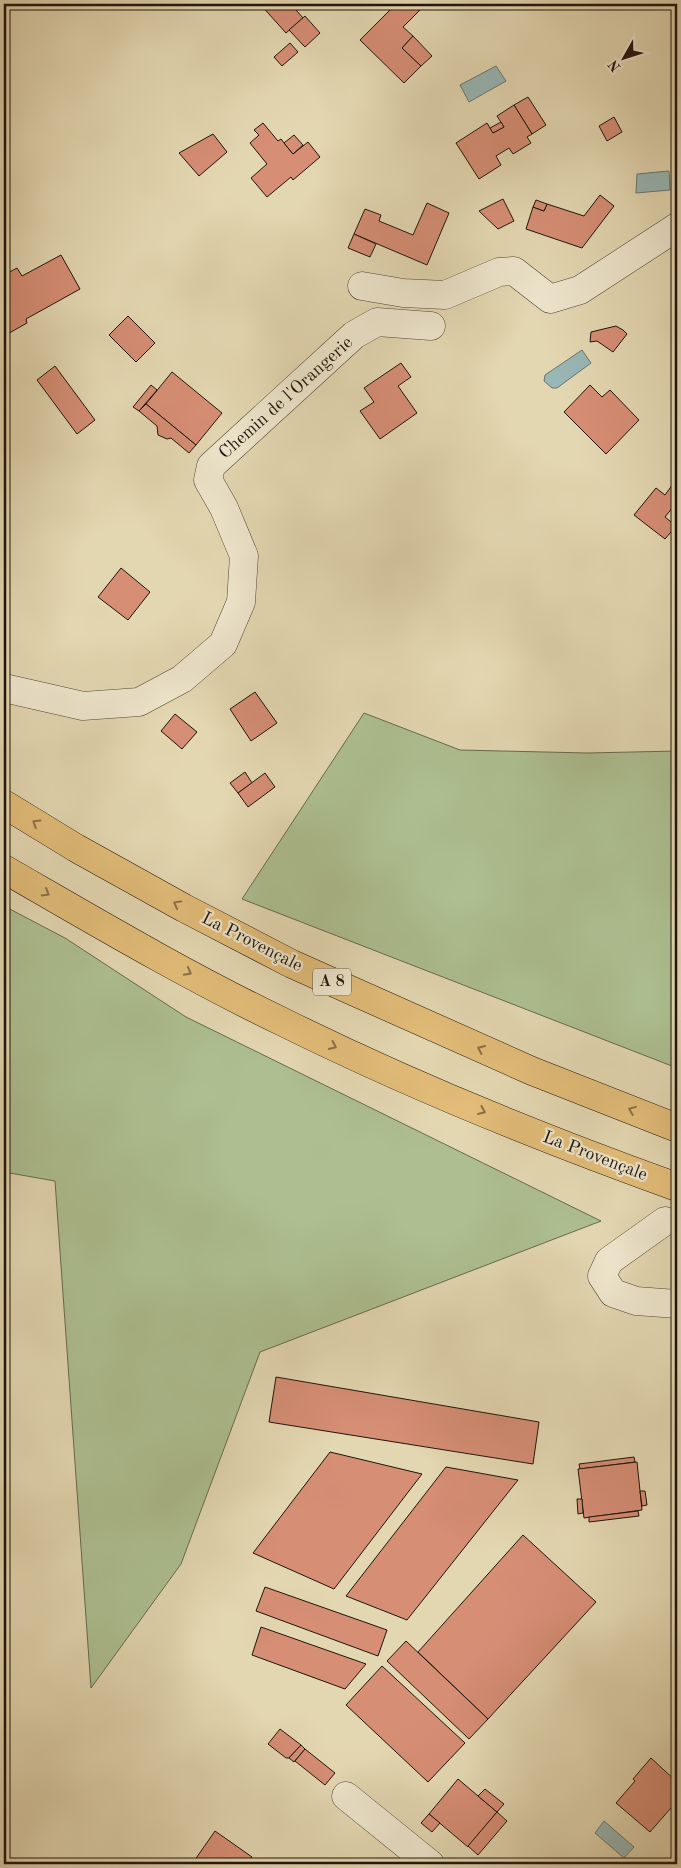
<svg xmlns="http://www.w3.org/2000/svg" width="681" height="1868" font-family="'Old Standard TT',serif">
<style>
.green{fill:#adbf91;stroke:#666a4e}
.water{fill:#99b7b6;stroke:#687672}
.building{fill:#d68e75;stroke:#1f140c}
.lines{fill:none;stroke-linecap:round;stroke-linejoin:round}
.minor-casing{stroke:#504535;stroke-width:29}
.motorway-casing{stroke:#1f140c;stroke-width:29}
.minor{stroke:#ede5cc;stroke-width:28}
.motorway{stroke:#e2bc78;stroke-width:28}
.oneway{stroke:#8a7047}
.labels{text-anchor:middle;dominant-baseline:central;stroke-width:4.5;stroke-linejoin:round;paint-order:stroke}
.shield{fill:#ede5cc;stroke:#5d5346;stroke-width:1}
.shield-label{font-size:16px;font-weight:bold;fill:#1f140c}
.street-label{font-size:18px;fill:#1f140c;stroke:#ede5cc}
</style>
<rect width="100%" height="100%" fill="#e3d7b1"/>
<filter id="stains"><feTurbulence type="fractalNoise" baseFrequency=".004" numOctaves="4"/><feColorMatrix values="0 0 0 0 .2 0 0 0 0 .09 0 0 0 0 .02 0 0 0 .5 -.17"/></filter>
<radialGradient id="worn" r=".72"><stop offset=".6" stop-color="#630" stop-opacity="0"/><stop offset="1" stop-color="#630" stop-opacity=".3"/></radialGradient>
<!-- green -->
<g class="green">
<polygon points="364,713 460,750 587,753 677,751 677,1068 242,899"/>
<polygon points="4,906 65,938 186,1017 601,1221 260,1352 181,1564 91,1688 55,1181 4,1172"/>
</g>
<!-- water -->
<g class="water">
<polygon points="496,66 506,81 469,102 460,85"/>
<polygon points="669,171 670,190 636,193 637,174"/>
<polygon points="582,350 591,363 557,388 552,388 544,381 545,375"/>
<polygon points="604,1821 634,1847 624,1858 595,1833"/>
</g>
<!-- building -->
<g class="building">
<polygon points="260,4 291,4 303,18 286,33"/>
<polygon points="396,4 426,4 403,27 413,36 402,48 421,66 404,83 360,40"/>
<polygon points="305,16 320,33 305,47 289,30"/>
<polygon points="413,36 432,56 421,66 402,48"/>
<polygon points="290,43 298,52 282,66 274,57"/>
<polygon points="528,97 546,125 532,134 514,105"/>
<polygon points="514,105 532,134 527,137 531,143 513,154 509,148 496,156 501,165 479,179 456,143 487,123 493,133 504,127 497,116"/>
<polygon points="614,117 622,132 607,141 599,126"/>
<polygon points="501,122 504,127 493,133 490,128"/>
<polygon points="263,123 278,141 281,139 293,154 308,142 320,157 293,180 291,177 267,197 251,178 267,164 250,143 259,135 254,130"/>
<polygon points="213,134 227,152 199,176 179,153"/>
<polygon points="294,135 303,145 293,154 284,143"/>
<polygon points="600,195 614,206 582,248 526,229 533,207 544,211 547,204 584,216"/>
<polygon points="503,199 514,221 498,229 479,211"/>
<polygon points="536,200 547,204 544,211 533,207"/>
<polygon points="427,203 449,213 427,265 354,234 365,209 381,215 379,221 413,235"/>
<polygon points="354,234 376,244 370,257 348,248"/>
<polygon points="61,255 80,289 26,319 27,323 4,336 4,275 17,268 22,276"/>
<polygon points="128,316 155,343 136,362 109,335"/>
<polygon points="616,326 623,330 627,334 613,352 597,341 590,342 591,332"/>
<polygon points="401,363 411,377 398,386 417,413 380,439 360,411 374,402 364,388"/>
<polygon points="55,366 95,420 77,434 37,380"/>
<polygon points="172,372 222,413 196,445 146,404"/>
<polygon points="151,385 157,390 139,411 133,407"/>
<polygon points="590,385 602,397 610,390 639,420 606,454 564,412"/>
<polygon points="146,404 196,445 189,453 171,438 167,439 158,435 157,426 139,411"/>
<polygon points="673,484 677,487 677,502 665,517 676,526 665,539 634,515 656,488 665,495"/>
<polygon points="121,568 150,592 128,620 98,597"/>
<polygon points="255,692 277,723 251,741 230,709"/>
<polygon points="175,714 197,732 182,749 161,731"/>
<polygon points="245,772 252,783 238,793 230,783"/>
<polygon points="265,773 275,787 248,807 238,793"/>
<polygon points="276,1377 539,1422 533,1464 269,1422"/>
<polygon points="330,1452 422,1474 334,1589 253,1553"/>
<polygon points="634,1457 635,1462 580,1469 579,1464"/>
<polygon points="637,1462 642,1510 584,1518 578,1469"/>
<polygon points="446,1467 518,1480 407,1620 346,1596"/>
<polygon points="640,1491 645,1491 647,1505 642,1506"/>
<polygon points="577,1499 582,1499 583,1513 578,1514"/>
<polygon points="638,1511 639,1516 589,1522 589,1517"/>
<polygon points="523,1535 596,1602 488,1719 418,1652"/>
<polygon points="265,1587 387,1630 378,1656 256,1611"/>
<polygon points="261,1627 366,1664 345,1689 252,1655"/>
<polygon points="406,1641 488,1719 469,1739 387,1661"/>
<polygon points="382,1666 465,1743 428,1782 346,1705"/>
<polygon points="280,1729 301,1745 289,1758 286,1758 268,1744"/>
<polygon points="301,1745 305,1749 294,1762 289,1758"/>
<polygon points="305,1749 335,1773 325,1785 295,1761"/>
<polygon points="651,1758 677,1782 677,1801 650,1832 616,1803 635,1781 633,1779"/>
<polygon points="458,1779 497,1812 468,1847 429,1814"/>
<polygon points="485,1789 504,1804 497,1812 478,1796"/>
<polygon points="497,1812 507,1821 478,1855 468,1846"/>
<polygon points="429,1814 440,1823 432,1832 421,1823"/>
<polygon points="215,1831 252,1857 247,1864 192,1864"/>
</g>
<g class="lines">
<defs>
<g id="minor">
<polyline points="362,286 403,293 445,295 499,272 514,271 550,299 580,290 677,227"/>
<polyline points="4,688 83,706 139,702 182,679 223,644 241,602 244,556 224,508 208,480 211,466 354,335 377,322 431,326"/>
<polyline points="665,1221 609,1261 602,1276 613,1293 636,1301 677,1304"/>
<polyline points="346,1796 430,1864"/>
</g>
<g id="motorway">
<polyline points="4,804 76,848 184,908 292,964 532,1071 677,1128"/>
<path d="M4,869C96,922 187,976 283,1022C410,1085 543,1139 677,1187"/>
</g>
</defs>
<!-- minor casing -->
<use href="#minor" class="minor-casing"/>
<!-- motorway casing -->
<use href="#motorway" class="motorway-casing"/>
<!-- minor -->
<use href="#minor" class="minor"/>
<!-- motorway -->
<use href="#motorway" class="motorway"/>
</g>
<!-- one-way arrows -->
<defs><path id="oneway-chevron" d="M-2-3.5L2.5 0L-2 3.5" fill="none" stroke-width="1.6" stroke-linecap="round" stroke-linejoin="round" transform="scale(1.25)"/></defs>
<g class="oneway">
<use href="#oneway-chevron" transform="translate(36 823) rotate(-148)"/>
<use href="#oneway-chevron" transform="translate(46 893) rotate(30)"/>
<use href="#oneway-chevron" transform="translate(177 904) rotate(-151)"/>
<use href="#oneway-chevron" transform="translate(188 972) rotate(28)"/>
<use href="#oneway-chevron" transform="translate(333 1046) rotate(25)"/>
<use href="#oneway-chevron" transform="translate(481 1049) rotate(-156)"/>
<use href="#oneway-chevron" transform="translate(632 1110) rotate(-158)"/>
<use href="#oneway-chevron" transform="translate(482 1111) rotate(23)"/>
</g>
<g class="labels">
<!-- shield labels -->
<rect class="shield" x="313" y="968.5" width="38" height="27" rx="4"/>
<g class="shield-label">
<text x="332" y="982">A 8</text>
</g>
<!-- street labels -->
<g class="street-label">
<text transform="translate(286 398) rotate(-42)">Chemin de l'Orangerie</text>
<text transform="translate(252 942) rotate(27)">La Provençale</text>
<text transform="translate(595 1156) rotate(21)">La Provençale</text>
</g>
</g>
<!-- margin -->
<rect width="681" height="1868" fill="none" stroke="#e3d7b1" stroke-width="20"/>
<rect x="5" y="5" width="671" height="1858" fill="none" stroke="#1f140c" stroke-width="2.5"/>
<rect x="10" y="10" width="661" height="1848" fill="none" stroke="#1f140c"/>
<!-- north arrow -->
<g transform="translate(624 58) rotate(231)" stroke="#ede5cc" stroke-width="4" paint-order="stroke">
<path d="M0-4L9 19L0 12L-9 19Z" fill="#1f140c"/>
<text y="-8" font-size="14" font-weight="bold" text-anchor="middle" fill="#1f140c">N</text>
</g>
<rect width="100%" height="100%" filter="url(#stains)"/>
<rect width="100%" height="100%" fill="url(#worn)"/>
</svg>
